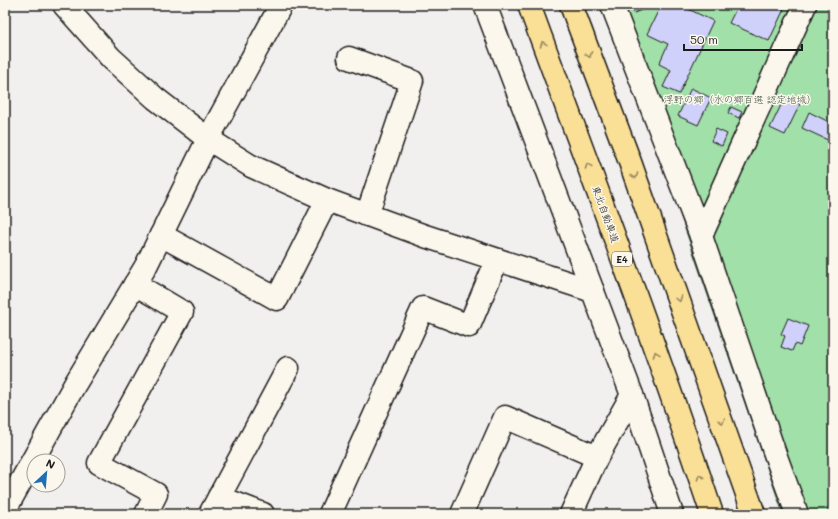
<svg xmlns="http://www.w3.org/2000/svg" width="838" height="519" font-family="Mali,'Klee One',sans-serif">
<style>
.green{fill:#a1e0a8;stroke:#5e7e62}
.building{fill:#cfd1fa;stroke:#1c1c1c}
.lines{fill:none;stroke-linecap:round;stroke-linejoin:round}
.minor-casing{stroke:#1c1c1c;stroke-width:25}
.highway-casing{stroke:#1c1c1c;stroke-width:25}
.minor{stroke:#fbf7ec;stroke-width:22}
.highway{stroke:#fadf96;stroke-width:22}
.oneway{stroke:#96875f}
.labels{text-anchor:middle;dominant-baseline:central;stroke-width:3;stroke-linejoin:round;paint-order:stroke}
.shield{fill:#fbf7ec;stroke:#5f5e5a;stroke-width:1}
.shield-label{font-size:9px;font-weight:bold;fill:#1c1c1c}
.park-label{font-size:10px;fill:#445746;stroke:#fbf7ec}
.street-label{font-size:10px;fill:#1c1c1c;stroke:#fbf7ec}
</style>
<rect width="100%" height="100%" fill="#f2efef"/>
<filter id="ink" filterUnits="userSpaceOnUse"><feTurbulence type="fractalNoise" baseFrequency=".025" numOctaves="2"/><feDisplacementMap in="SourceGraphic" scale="8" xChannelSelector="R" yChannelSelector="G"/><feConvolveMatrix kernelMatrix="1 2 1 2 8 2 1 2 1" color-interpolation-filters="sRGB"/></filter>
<g filter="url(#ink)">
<!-- green -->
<polygon class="green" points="608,5 833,5 833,514 783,514"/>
<!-- building -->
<g class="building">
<polygon points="631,5 642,5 644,9 634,13"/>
<polygon points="661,5 680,5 713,21 679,94 663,87 671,70 659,64 668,44 647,34"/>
<polygon points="738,5 775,5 784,9 769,41 729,23"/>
<polygon points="691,88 711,98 698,125 678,116"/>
<polygon points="785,97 800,104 785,135 770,128"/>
<polygon points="731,107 742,112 739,118 728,113"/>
<polygon points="809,112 833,124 832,142 802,128"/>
<polygon points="716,129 727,134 722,146 711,141"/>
<polygon points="788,318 808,326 800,346 795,344 792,351 781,347 785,336 781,334"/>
</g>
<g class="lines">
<defs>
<g id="minor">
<polyline points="64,5 111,58 155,98 208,139 251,166 327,200 425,236 593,291"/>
<polyline points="485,5 632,395 672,514"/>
<polyline points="612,5 701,236 774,451 797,514"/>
<polyline points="349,58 412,81 367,215"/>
<polyline points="161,235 277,299 327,200"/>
<polyline points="701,236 805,5"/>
<polyline points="135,284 182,312 99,463 156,494 146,514"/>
<polyline points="219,497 263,514"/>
<polyline points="5,510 75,384 146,266 208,139 281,5"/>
<polyline points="210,514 288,368"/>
<polyline points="330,514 423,308 469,326 497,260"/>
<polyline points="462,514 505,417 597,457"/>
<polyline points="571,514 597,457 632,395"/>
</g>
<g id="highway">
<path d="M529,5C591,174 655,343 712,514"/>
<polyline points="571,5 630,162 754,514"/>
</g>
</defs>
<!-- minor casing -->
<use href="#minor" class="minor-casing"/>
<!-- highway casing -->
<use href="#highway" class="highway-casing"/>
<!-- minor -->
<use href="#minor" class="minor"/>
<!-- highway -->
<use href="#highway" class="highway"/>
</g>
<!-- one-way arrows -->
<defs><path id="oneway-chevron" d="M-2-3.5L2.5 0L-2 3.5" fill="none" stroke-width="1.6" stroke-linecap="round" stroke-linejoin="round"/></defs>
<g class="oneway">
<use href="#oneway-chevron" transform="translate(543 44) rotate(-110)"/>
<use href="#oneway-chevron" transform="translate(589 55) rotate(69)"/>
<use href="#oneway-chevron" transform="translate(588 166) rotate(-110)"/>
<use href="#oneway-chevron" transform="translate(635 176) rotate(70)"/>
<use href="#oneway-chevron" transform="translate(679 299) rotate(70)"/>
<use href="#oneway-chevron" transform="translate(656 354) rotate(-110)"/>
<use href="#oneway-chevron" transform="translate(722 421) rotate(71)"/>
<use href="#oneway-chevron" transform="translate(700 477) rotate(-109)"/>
</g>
</g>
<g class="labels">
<!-- shield labels -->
<rect class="shield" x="612" y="252" width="20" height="14" rx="3"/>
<g class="shield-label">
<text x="622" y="259">E4</text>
</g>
<!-- park labels -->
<g class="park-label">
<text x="740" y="99">浮野の郷（水の郷百選 認定地域）</text>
</g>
<!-- street labels -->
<g class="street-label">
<text transform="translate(606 214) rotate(70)">東北自動車道</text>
</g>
</g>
<!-- margin -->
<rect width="838" height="519" fill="none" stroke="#fbf7ec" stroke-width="20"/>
<rect x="10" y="10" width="818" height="499" fill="none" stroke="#1c1c1c" stroke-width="1.5" filter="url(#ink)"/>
<!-- north arrow -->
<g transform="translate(46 473) rotate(26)"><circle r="19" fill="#fbf7ec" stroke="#a29f99"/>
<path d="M0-3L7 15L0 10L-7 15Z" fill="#1f6fb2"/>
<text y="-6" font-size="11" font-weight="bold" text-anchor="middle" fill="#1c1c1c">N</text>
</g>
<!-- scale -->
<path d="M684 44v6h118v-6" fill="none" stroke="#1c1c1c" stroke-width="2"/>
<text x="690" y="44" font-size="12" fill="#1c1c1c" stroke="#fbf7ec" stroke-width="3" paint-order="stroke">50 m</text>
</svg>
